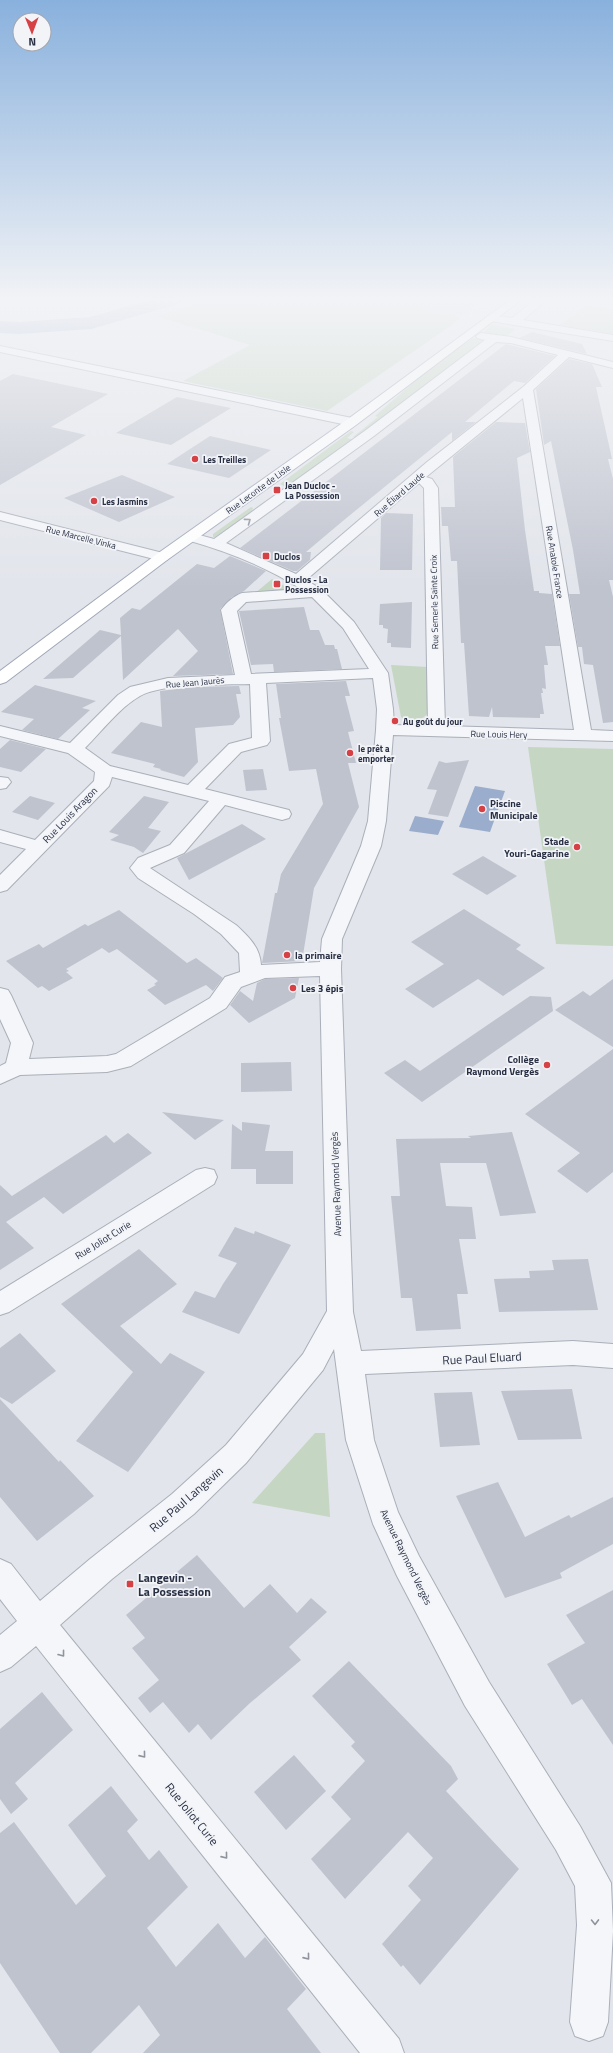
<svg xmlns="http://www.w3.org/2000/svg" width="613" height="2053" font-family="'Titillium Web',sans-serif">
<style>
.built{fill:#d4d7e0}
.green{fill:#c5d6c3}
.water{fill:#9badcd}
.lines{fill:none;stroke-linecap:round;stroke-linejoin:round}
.river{fill:#9badcd;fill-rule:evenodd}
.building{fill:#bfc3ce}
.minor-casing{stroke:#aaafb9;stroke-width:2}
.primary-casing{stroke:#a1a7b8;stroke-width:2}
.minor{fill:#f5f6f9;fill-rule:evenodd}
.primary{fill:#fff;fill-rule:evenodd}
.oneway{stroke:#8f939e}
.poi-dot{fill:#d64146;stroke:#f2f4f8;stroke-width:1.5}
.labels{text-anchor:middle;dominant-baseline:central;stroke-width:3.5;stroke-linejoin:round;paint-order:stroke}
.far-poi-label{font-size:9px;font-weight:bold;fill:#293044;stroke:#f2f4f8;text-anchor:start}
.far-street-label{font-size:9px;fill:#293044;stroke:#f2f4f8}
.poi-label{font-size:10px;font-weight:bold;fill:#293044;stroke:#f2f4f8;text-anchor:start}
.street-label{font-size:10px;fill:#293044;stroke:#f2f4f8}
.near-street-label{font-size:12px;fill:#293044;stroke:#f2f4f8}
.near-poi-label{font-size:12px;font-weight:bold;fill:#293044;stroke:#f2f4f8;text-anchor:start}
</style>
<rect width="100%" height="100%" fill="#e2e5eb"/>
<!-- built -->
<polygon class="built" points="435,300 469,300 480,301 461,316 421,309"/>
<!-- green -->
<g class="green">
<polygon points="211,300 435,300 421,309 461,316 452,325 327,411 183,381 250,345 156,316"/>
<polygon points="588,305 613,309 613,334 559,325"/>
<polygon points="492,324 516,329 504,338 482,334"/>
<polygon points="473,338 486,341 359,438 353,437 378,417 375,416 424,373"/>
<polygon points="351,431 354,432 347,438 355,440 265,506 260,505 286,487 280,484"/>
<path d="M251,507L253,508C249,522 232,530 220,538L213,537V534Z"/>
<polygon points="272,579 293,591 254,594"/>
<path d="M391,665L428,667L430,711C421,721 412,727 401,717Z"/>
<polygon points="528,747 613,749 613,946 556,944"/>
<polygon points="315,1433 325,1433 330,1517 252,1503"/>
</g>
<!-- water -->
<g class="water">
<polygon points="475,786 505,791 490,832 459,827"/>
<polygon points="415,816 444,821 438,835 409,831"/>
</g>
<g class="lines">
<!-- river -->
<polygon class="river" points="150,300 181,300 178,304 91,329 19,334 0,333 0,321 19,322 90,317"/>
</g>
<!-- building -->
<g class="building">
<polygon points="532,332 582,344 587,354 519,338"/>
<polygon points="506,344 555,356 525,383 514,381 465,422 476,422 452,441 452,432 344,520 306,552 311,552 310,560 297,571 293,571 240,548"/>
<polygon points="569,359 592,364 602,387 596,387 612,459 608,459 613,479 613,580 609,580 613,597 613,722 603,723 593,665 584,664 582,647 578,647 569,594 580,594 573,550 551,441 544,445 536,389"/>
<polygon points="13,374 108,394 51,427 86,435 0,485 0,381"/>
<polygon points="177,397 231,408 171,445 116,433"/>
<polygon points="496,422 525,423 530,452 517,458 525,530 534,591 539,591 539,593 552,594 560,646 545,646 548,665 544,665 546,689 542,688 543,693 541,693 544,714 540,714 540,718 493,717 492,707 489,717 469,716 464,643 461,643 457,561 451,561 448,526 442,526 441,507 455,507 453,457"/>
<polygon points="210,436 271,450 229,478 167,464"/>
<polygon points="122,475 175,497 119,522 64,498"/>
<polygon points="386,513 413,514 412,570 380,570 381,518"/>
<polygon points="230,556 266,571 244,591 232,597 220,609 233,674 173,676 198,651 178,629 123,680 121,636 73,678 43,679 100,630 121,635 120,618 132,608 140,610 197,564 214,568"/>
<polygon points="412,602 411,648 391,647 391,643 387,643 388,629 383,628 383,625 379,625 380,604"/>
<polygon points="304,607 310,630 319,630 325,645 334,645 335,649 337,649 342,669 274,672 273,664 251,665 239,611"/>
<polygon points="346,681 350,696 345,696 354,731 348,732 356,763 348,763 359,807 314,888 302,961 262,963 275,893 277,893 281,874 323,804 316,769 289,771 279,718 281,718 276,684"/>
<polygon points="35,685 96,701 82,708 90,710 58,739 22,730 34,719 1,712"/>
<polygon points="239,686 241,694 236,694 240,717 233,725 195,728 198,762 184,777 160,770 161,769 153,767 155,764 111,753 141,722 162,727 160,691 194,687"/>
<polygon points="10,740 46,749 21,772 0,767 0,749"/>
<polygon points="469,760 448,817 428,814 437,790 427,789 439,761 446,763"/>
<polygon points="263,769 267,790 246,791 243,770"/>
<polygon points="30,796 37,798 55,803 38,820 12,812"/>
<polygon points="144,796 169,802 148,828 161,831 143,853 134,847 110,840 119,835 109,832"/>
<polygon points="242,824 266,839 189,880 177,858"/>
<polygon points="483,856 517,876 487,895 452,874"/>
<polygon points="464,909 521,945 516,949 545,968 503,996 478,979 433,1008 405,989 444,964 411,942"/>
<polygon points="119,910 187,963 196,958 223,978 213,991 206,985 165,1005 147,990 156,985 154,984 158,981 117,949 109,953 102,948 66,969 69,971 66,972 73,978 49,991 42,986 38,988 6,961 39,944 43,948 85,924 88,926"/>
<polygon points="299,978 295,998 249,1023 230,1005 240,991 253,1001 257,983 265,979"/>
<polygon points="613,979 613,1047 555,1010 583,991 590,996"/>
<polygon points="530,996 551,997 553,1011 422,1102 384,1073 405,1060 420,1071"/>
<polygon points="613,1049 613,1172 587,1193 557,1171 580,1153 525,1114"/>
<polygon points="291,1062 292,1091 241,1092 241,1063"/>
<polygon points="162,1112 224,1120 195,1140"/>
<polygon points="242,1122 270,1125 265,1151 293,1151 293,1184 256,1184 256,1169 231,1169 232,1124 242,1131"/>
<polygon points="512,1132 536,1213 500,1216 486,1163 440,1163 446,1206 472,1207 476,1239 459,1239 468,1294 457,1294 461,1329 416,1331 412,1298 401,1298 391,1196 400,1196 396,1139 471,1138 468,1136"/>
<polygon points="128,1133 152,1153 63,1214 44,1197 6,1222 34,1248 0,1270 0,1185 12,1196 106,1135 114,1143"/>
<polygon points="235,1227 254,1234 255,1231 291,1245 239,1334 182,1312 195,1291 215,1298 223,1284 237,1263 218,1256"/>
<polygon points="139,1249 177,1284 120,1326 161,1364 170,1353 205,1372 128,1472 76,1441 133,1372 61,1304"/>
<polygon points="588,1259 598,1310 499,1312 494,1279 530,1278 529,1271 554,1270 552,1260"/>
<polygon points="20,1333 56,1371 12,1404 0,1397 0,1348"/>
<polygon points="572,1389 582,1439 518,1440 501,1391"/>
<polygon points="472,1392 480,1445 440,1447 434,1393"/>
<polygon points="0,1399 59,1462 60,1460 94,1496 37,1541 0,1497"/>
<polygon points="498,1482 525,1537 569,1515 571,1518 613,1497 613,1544 560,1573 562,1578 505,1598 456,1496"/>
<polygon points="197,1555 244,1608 270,1584 297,1613 311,1598 327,1612 289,1647 301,1660 250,1703 211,1740 198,1724 189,1733 163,1702 150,1713 138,1698 159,1680 132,1648 145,1638 126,1615"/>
<polygon points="613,1590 613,1745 582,1699 572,1705 547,1664 585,1643 566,1615"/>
<polygon points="349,1661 451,1766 458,1779 446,1791 519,1869 420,1985 403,1965 401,1967 382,1944 421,1900 408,1886 433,1858 408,1832 345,1899 311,1859 351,1819 331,1797 365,1761 351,1746 355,1742 312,1696"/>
<polygon points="42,1692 73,1730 15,1783 28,1799 11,1814 0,1799 0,1729"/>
<polygon points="294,1755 326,1791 286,1830 254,1792"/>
<polygon points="111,1786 138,1820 127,1831 149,1860 159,1850 188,1887 147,1928 176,1967 218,1923 245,1958 265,1937 306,1989 287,2009 321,2053 143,2053 160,2035 139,2005 91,2053 60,2053 0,1963 0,1833 14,1822 76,1905 106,1876 68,1825"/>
</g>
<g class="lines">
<defs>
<g id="minor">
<polygon points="535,300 546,300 523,320 613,335 613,341 490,321 485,318 490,315 512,318"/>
<path d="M481,333L511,337L613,362V368L569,357L533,390L591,730L613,731V741L393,735L386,821L381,846L342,939L341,969L353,1312L361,1351L573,1341L613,1344V1368L573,1365L365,1374L374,1440L398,1512L419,1556L489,1682L580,1826L611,1883L613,1931L608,2022L603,2036L589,2041L575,2036L570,2022L577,1925L575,1886L556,1850L465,1706L397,1576L373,1524L346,1440L334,1349L323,1370L246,1463L194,1514L112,1579L60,1625L399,2039L404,2053H360L36,1646L11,1667L0,1672V1635L17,1621L0,1599V1559L11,1564L40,1601L90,1559L172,1494L226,1445L303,1354L327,1311L320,976L265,978L241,987L226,1008L131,1066L107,1072L20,1075L0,1084V1066L6,1063L11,1043L0,1019V988L8,990L11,995L33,1043L29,1059L107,1056L116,1054L210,998L225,977L240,972L239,953L221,934L194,914L138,878L130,868L138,858L170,845L209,801L112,777L109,786L7,890L0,892V875L26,849L0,842V830L35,840L94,781L95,772L68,753L0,736V726L70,743L118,695L130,687L168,678L235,675L221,610C226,603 234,596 242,593L301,589C267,567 226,551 187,540L185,537L187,534L192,533L214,539L366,430L485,340L477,338L476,336ZM496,342L511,343L558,355L523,387L427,462L296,574L226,543L374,436ZM523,398L574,730L445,726L438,488L432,479L426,477ZM419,483L424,488L428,726L394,725L393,709L388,673L354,622L321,589L306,580ZM312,597L343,628L369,669L251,674L237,611L246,602ZM373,678L377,709L376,730L368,821L361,846L322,939L320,962L261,965C260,947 248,936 236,925L150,868L184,853L225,805L282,820L289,818L291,814L289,810L205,789L241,752L267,745L270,741L266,683ZM250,684L252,738L229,744L188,785L110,766L85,748C102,731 119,708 140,696C163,683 223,685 250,684Z"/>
<polygon points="0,346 352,418 358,422 352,426 0,352"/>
<polygon points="0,512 167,554 169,557 167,560 162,561 0,520"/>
<polygon points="0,777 8,778 11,782 6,788 0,789"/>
<polygon points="205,1168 214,1170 217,1177 214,1184 9,1312 0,1315 0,1291 196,1170"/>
</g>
<polygon id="primary" points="510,300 521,300 356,425 167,560 6,682 0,684 0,671 157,554 348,419"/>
</defs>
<!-- minor casing -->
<use href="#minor" class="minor-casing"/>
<!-- primary casing -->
<use href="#primary" class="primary-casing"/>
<!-- minor -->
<use href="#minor" class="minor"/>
<!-- primary -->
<use href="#primary" class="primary"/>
</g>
<!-- one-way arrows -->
<defs><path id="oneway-chevron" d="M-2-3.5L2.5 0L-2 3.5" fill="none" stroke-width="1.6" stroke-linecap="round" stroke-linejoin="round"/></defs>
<g class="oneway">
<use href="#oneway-chevron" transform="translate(248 521) rotate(-36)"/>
<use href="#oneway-chevron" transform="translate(62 1654) rotate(52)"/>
<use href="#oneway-chevron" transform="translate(143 1755) rotate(51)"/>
<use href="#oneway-chevron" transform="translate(225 1856) rotate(51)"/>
<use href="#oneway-chevron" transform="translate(595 1922) rotate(89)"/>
<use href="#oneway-chevron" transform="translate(307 1957) rotate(51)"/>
</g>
<!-- sky -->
<linearGradient id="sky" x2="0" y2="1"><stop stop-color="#89b1dd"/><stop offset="0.51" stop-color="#f2f3f6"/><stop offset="1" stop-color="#f2f3f6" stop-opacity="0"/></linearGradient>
<rect width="613" height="587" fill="url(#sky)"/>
<!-- markers -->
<g class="poi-dot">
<circle cx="195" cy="459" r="4"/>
<rect x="273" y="486" width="8" height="8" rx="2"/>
<circle cx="94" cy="501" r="4"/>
<rect x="262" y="552" width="8" height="8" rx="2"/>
<rect x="273" y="580" width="8" height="8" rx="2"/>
<circle cx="395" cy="721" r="4"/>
<circle cx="350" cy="753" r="4"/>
<circle cx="482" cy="809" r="4"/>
<circle cx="577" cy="847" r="4"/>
<circle cx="287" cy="955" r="4"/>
<circle cx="293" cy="988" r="4"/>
<circle cx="547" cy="1065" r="4"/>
<rect x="126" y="1580" width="8" height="8" rx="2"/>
</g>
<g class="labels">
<!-- far-poi labels -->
<g class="far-poi-label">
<text x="203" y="459">Les Treilles</text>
<text x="285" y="485">Jean Ducloc -<tspan x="285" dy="10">La Possession</tspan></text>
<text x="102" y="501">Les Jasmins</text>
<text x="274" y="556">Duclos</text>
<text x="285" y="579">Duclos - La<tspan x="285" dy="10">Possession</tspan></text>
<text x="403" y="721">Au goût du jour</text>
<text x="358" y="748">le prêt a<tspan x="358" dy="10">emporter</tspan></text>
</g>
<!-- far-street labels -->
<g class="far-street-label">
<text transform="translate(258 489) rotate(-36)">Rue Leconte de Lisle</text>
<text transform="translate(399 494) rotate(-41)">Rue Éliard Laude</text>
<text transform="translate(81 537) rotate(14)">Rue Marcelle Vinka</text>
<text transform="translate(555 562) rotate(81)">Rue Anatole France</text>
<text transform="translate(434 602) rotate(-91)">Rue Semerle Sainte Croix</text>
<text transform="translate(195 682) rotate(-5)">Rue Jean Jaurès</text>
<text transform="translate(499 734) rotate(1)">Rue Louis Hery</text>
</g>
<!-- poi labels -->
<g class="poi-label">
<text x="490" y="803">Piscine<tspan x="490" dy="12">Municipale</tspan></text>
<text x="569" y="841" text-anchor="end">Stade<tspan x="569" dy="12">Youri-Gagarine</tspan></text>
<text x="295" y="955">la primaire</text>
<text x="301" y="988">Les 3 épis</text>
<text x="539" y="1059" text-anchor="end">Collège<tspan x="539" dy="12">Raymond Vergès</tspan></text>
</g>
<!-- street labels -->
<g class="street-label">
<text transform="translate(70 815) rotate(-46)">Rue Louis Aragon</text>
<text transform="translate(336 1184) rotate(-92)">Avenue Raymond Vergès</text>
<text transform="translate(103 1240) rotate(-32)">Rue Joliot Curie</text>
<text transform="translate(406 1557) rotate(64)">Avenue Raymond Vergès</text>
</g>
<!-- near-street labels -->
<g class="near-street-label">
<text transform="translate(482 1358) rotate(-3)">Rue Paul Eluard</text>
<text transform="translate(186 1499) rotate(-41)">Rue Paul Langevin</text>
<text transform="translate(192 1814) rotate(51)">Rue Joliot Curie</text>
</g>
<!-- near-poi labels -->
<g class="near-poi-label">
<text x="138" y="1577">Langevin -<tspan x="138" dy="14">La Possession</tspan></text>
</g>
</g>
<!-- north arrow -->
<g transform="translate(32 32) rotate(179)"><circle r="19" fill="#f2f4f8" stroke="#a2a6b0"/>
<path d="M0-3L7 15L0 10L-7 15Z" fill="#d64146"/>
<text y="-6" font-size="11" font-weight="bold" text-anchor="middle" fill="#293044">N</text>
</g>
</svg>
